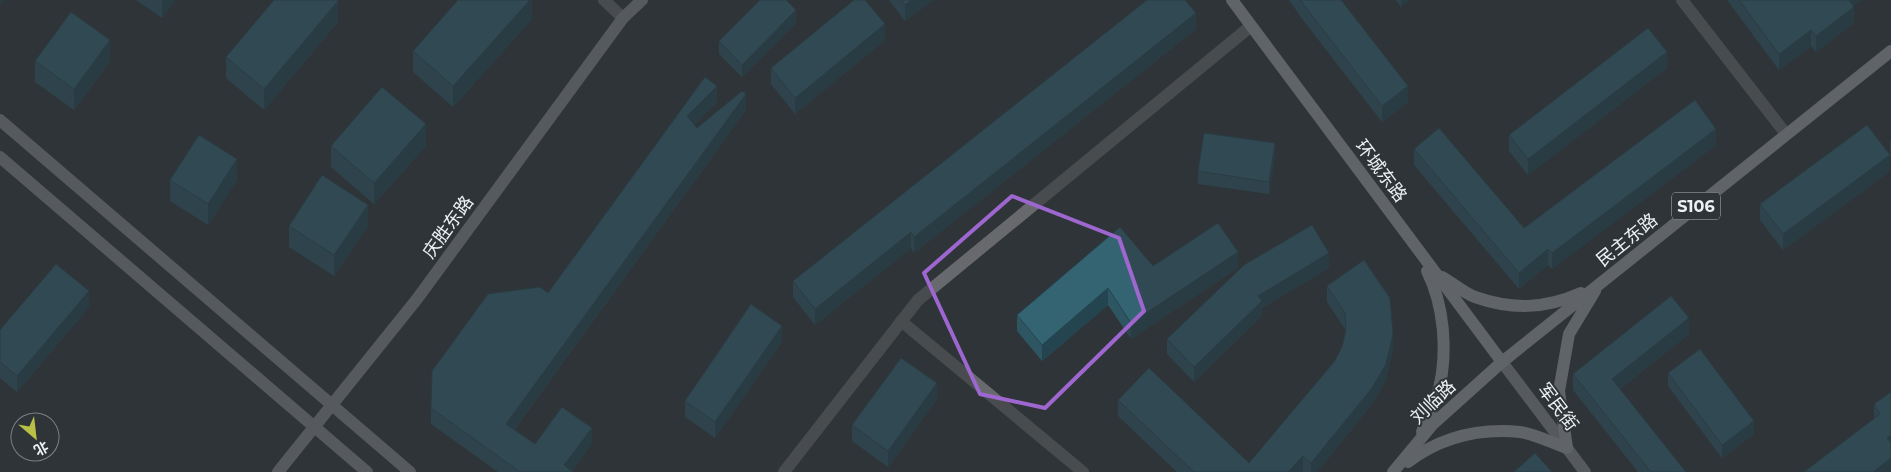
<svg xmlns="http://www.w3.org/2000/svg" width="1891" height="472" font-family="Montserrat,'Noto Sans SC',sans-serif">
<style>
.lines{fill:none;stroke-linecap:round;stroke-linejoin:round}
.minor{stroke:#68696c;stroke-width:12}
.tertiary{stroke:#68696c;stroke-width:12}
.secondary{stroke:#85868b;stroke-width:12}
.primary{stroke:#9b9da3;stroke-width:12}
.wall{fill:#2d5562}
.shaded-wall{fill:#244550}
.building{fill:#346372;stroke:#244550}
.marked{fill:none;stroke:#9d67cf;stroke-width:4;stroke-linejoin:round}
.labels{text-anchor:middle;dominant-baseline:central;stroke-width:4;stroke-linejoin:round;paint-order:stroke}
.shield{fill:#2f3439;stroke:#b4b8bc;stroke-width:1}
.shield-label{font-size:16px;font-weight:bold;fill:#edf0f4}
.street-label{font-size:18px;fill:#edf0f4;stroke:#2f3439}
</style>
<rect width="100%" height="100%" fill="#2f3439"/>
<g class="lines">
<!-- minor -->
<g class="minor">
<polyline points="1682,0 1786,134"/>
<polyline points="901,321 1083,472"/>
<polyline points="784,472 918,300 1251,26"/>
</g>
<!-- tertiary -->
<polyline class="tertiary" points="604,0 623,18"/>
<!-- secondary -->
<g class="secondary">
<polyline points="0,120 410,472"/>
<polyline points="0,157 367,472"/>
<polyline points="1502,362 1585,472"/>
<polyline points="278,472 417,299 623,18 642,0"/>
</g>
<!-- primary -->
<g class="primary">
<polyline points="1232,0 1502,362"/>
<path d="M1442,277C1453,283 1464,293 1475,297C1512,310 1545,309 1581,293"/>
<path d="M1422,432C1427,418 1435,403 1439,389C1448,351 1444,305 1427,271"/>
<path d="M1408,462C1440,438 1479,428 1520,432C1535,434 1552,443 1567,448L1559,391L1569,334L1595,291"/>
<polyline points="1393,472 1433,424 1502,362 1891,51"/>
</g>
</g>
<!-- wall -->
<g class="wall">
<polygon points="136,0 175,0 162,18"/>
<polygon points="532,0 532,19 453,107 413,72 413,51"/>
<polygon points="889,0 933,0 905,21"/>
<polygon points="1289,0 1341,0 1408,102 1382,122 1303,20"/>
<polygon points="1396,0 1409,0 1401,7"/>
<polygon points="1727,0 1861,0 1853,6 1854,23 1816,52 1811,46 1779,70"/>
<polygon points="338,22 264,110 226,78 226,57"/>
<polygon points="796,23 742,77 719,54 719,41"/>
<polygon points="1196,29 914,253 911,248 815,325 793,297 793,281"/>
<polygon points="885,40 795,114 771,84 771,68"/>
<polygon points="35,61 110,61 74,110 35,82"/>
<polygon points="1667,68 1528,175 1509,151 1509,135"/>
<polygon points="705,77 717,102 694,125 697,128 746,110 514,430 535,444 592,444 572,471 573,472 498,472 431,424 431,408 548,293"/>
<polygon points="1890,141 1891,141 1891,158 1890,157"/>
<polygon points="1716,145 1552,269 1548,265 1519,289 1414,165 1414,149 1524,228"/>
<polygon points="331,146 426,146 374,204 331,167"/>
<polygon points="1275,155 1269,194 1198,184 1198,171"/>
<polygon points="1890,171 1783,250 1760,220 1760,204"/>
<polygon points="170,180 237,180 208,225 170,201"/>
<polygon points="289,226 368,226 334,276 289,247"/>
<polygon points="1153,266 1238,268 1131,339 1108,305 1042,361 1017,331 1017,315"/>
<polygon points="1329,268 1262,308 1262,316 1194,382 1167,354 1167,339"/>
<polygon points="1327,286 1393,350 1386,380 1372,404 1317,472 1177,472 1118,416 1118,400 1249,463 1334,362 1342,347 1345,335 1345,329 1327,302"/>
<polygon points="89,307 17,392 0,378 0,330"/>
<polygon points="1689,334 1620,389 1686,472 1638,472 1573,390 1573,374"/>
<polygon points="782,342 715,438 685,417 685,401"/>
<polygon points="1668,373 1754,434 1722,458 1668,386"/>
<polygon points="1891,392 1891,472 1874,419 1874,404"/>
<polygon points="937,399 888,467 852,441 852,425"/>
</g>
<!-- shaded-wall -->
<g class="shaded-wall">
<polygon points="0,0 4,0 0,5"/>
<polygon points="162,0 175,0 162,18"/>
<polygon points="530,0 532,0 532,19 453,107 453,86"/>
<polygon points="912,0 933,0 905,21 905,5"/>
<polygon points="1401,0 1409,0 1401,7"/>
<polygon points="1845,0 1861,0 1845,12"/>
<polygon points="338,1 338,22 264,110 264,89"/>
<polygon points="1854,7 1854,23 1816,52 1816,36"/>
<polygon points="796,10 796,23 742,77 742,65"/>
<polygon points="1196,13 1196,29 914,253 914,237"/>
<polygon points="885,24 885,40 795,114 795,98"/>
<polygon points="1811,30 1811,46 1779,70 1779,54"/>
<polygon points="110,40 110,61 74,110 74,89"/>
<polygon points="1667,52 1667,68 1528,175 1528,159"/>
<polygon points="717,86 717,102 687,132 687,116"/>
<polygon points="1408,86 1408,102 1382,122 1382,106"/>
<polygon points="746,94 746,110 506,440 506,424"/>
<polygon points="426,124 426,146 374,204 374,183"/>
<polygon points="1716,129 1716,145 1552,269 1552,253"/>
<polygon points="1275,143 1275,155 1269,194 1269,182"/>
<polygon points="1890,155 1890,171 1783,250 1783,234"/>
<polygon points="237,159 237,180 208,225 208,204"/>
<polygon points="368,205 368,226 334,276 334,255"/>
<polygon points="911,232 911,248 815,325 815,309"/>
<polygon points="1548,249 1548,265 1519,289 1519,273"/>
<polygon points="1238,252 1238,268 1131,339 1131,323"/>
<polygon points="1329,253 1329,268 1262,308 1262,316 1194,382 1194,367 1258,296"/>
<polygon points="1108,288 1108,305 1042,361 1042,345"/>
<polygon points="89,291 89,307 17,392 17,376"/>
<polygon points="1689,318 1689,334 1612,395 1612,379"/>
<polygon points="782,326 782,342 715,438 715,422"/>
<polygon points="1393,334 1393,350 1386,380 1372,404 1317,472 1311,472 1311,463"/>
<polygon points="937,383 937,399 888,467 888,451"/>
<polygon points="1754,421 1754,434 1722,458 1722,445"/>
<polygon points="592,428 592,444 571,472 564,465"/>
<polygon points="1891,435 1891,451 1887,438"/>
<polygon points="1303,456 1303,472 1288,472"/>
<polygon points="1891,458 1891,472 1873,472"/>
</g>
<!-- building -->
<g class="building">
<polygon points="274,0 337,0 338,1 264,89 226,57"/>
<polygon points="458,0 530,0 453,86 413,51"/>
<polygon points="760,0 786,0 796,10 742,65 719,41"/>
<polygon points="854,0 865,0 885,24 795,98 771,68"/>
<polygon points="901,0 912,0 905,5"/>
<polygon points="1147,0 1185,0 1196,13 914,237 911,232 815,309 793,281"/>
<polygon points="1300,0 1341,0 1408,86 1382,106"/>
<polygon points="1739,0 1849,0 1854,7 1816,36 1811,30 1779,54"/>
<polygon points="71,12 110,40 74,89 35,61"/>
<polygon points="1648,28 1667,52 1528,159 1509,135"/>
<polygon points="705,77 717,86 687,116 697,128 742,91 746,94 506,424 535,444 562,407 592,428 564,465 573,472 520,472 431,408 432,371 488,294 540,287 548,293"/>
<polygon points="382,87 426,124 374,183 331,146"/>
<polygon points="1695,100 1716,129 1552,253 1548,249 1519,273 1414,149 1439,128 1524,228"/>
<polygon points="1867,125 1890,155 1783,234 1760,204"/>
<polygon points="1204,133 1275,143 1269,182 1198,171"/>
<polygon points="199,135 237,159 208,204 170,180"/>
<polygon points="322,175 368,205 334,255 289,226"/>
<polygon points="1218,223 1238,252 1131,323 1108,288 1042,345 1017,315 1120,227 1153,266"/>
<polygon points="1312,225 1329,253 1258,296 1262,301 1194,367 1167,339 1244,265"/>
<polygon points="1364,260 1390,298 1393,334 1386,364 1372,388 1311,463 1303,456 1288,472 1194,472 1118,400 1149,368 1249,463 1334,362 1342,347 1346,330 1345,313 1327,286"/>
<polygon points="56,264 89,291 17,376 0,362 0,330"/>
<polygon points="1671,296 1689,318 1612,379 1686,472 1651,472 1573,374"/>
<polygon points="751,304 782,326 715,422 685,401"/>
<polygon points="1700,349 1754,421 1722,445 1668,373"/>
<polygon points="901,358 937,383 888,451 852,425"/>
<polygon points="1891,392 1891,435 1887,438 1891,443 1891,458 1873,472 1804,472 1880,414 1874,404"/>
<polygon points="1535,453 1552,472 1514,472"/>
</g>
<!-- marked area -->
<path d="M0 0H1891V472H0ZM1012,196L1119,238L1144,311L1045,408L980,394L924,273Z" fill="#2f3439" fill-opacity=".55" fill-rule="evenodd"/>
<path class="marked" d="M1012,196L1119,238L1144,311L1045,408L980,394L924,273Z"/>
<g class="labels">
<!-- shield labels -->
<rect class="shield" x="1672" y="192.5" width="48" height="27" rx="4"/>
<g class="shield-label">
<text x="1696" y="206">S106</text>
</g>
<!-- street labels -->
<g class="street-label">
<text transform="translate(1381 171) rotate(53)">环城东路</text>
<text transform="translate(448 227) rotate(-54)">庆胜东路</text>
<text transform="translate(1627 240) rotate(-39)">民主东路</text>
<text transform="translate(1433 402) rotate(-44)">刘临路</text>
<text transform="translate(1558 407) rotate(53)">军民街</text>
</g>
</g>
<!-- north arrow -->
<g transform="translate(35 437) rotate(152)"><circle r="24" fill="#2f3439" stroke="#7b7f84"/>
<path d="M0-4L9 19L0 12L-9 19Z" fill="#b9c046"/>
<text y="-8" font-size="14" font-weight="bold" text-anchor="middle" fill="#edf0f4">北</text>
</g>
</svg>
